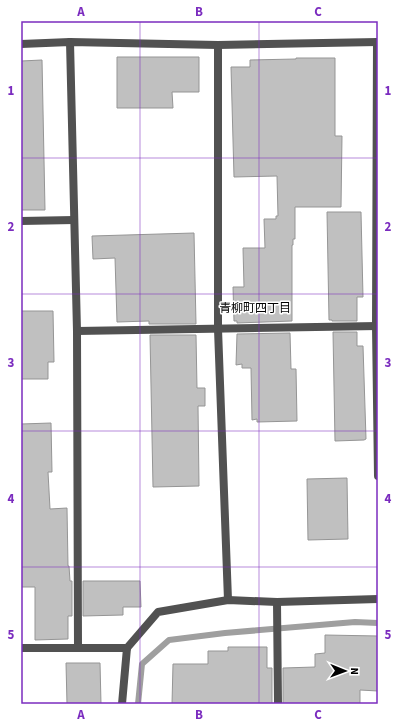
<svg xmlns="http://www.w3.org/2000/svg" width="399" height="725" font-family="'Source Sans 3','Noto Sans JP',sans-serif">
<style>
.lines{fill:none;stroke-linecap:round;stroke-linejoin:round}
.stream{stroke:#9f9f9f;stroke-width:6}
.building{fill:#c0c0c0;stroke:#959595}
.street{stroke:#515151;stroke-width:8}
.grid{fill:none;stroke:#7b2cbf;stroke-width:1;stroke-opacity:0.55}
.labels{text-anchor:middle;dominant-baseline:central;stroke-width:3;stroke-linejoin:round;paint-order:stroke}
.neighbourhood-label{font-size:12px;fill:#000;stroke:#fff}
.neatline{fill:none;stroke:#7b2cbf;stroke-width:1.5}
.grid-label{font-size:13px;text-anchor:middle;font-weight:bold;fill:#7b2cbf}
</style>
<rect width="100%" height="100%" fill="#fff"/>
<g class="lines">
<!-- stream -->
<polyline class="stream" points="138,704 142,664 169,640 225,633 355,622 378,623"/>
</g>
<!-- building -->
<g class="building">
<polygon points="117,57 199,57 199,92 172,92 173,108 117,108"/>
<polygon points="296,58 335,58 335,136 342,136 341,207 295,207 295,239 293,239 293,245 292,245 292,321 237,323 237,321 234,321 233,287 244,287 243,248 265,248 264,219 276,219 276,216 278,216 277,176 234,177 231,67 250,67 250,60 296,59"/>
<polygon points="42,60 45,210 21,210 21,61"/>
<polygon points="327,212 361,212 363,297 357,297 357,321 332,321 332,320 329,320"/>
<polygon points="194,233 196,324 149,324 149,321 117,322 115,258 93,259 92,236"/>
<polygon points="21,311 53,311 54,362 48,362 48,379 21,379"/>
<polygon points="333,332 357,332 357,346 363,346 366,439 364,440 335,441"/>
<polygon points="290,333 291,369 296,369 297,421 257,422 257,419 252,420 251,368 242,368 242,364 236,365 237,334"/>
<polygon points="150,335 196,335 197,388 205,388 205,406 198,406 199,486 153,487"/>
<polygon points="51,423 52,472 48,472 50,509 67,508 68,566 69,566 70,581 72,581 72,616 68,616 68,639 35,640 35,587 21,587 21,424"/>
<polygon points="347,478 348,539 308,540 307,479"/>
<polygon points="83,581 140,581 141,607 123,607 123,615 83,616"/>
<polygon points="325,635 378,636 378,691 360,690 360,704 283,704 283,668 315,667 315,654 325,653"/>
<polygon points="228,647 267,647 267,668 272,668 272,704 172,704 173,664 208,664 208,651 228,651"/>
<polygon points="66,663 100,663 101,704 67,704"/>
</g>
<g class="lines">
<!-- street -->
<g class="street">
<polyline points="70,42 77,331 78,647"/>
<polyline points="377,42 376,326 378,476"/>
<polyline points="21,44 70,42 218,45 378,42"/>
<polyline points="218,45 218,329 228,600"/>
<polyline points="21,221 74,220"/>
<polyline points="77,331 378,326"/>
<polyline points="277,602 278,704"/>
<polyline points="21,648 127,648"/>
<polyline points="122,704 127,648 158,612 228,600 277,602 378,599"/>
</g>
</g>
<!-- grid -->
<path class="grid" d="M140,21V704M259,21V704M21,158H378M21,294H378M21,431H378M21,567H378"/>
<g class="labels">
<!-- neighbourhood labels -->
<g class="neighbourhood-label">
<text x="255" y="308">青柳町四丁目</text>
</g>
</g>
<!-- border -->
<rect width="399" height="725" fill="none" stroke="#ffffff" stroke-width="44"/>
<!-- north arrow -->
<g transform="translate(345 671) rotate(91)" stroke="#ffffff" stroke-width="3" paint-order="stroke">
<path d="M0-3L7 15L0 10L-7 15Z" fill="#000000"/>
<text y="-6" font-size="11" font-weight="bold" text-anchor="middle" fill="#000000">N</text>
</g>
<rect x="22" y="22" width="355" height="681" class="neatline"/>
<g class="grid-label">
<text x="81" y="16">A</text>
<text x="199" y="16">B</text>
<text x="318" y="16">C</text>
<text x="11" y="95">1</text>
<text x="388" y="95">1</text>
<text x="11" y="231">2</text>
<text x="388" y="231">2</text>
<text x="11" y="367">3</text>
<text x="388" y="367">3</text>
<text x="11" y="503">4</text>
<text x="388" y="503">4</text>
<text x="11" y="639">5</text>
<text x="388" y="639">5</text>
<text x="81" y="719">A</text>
<text x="199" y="719">B</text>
<text x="318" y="719">C</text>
</g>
</svg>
